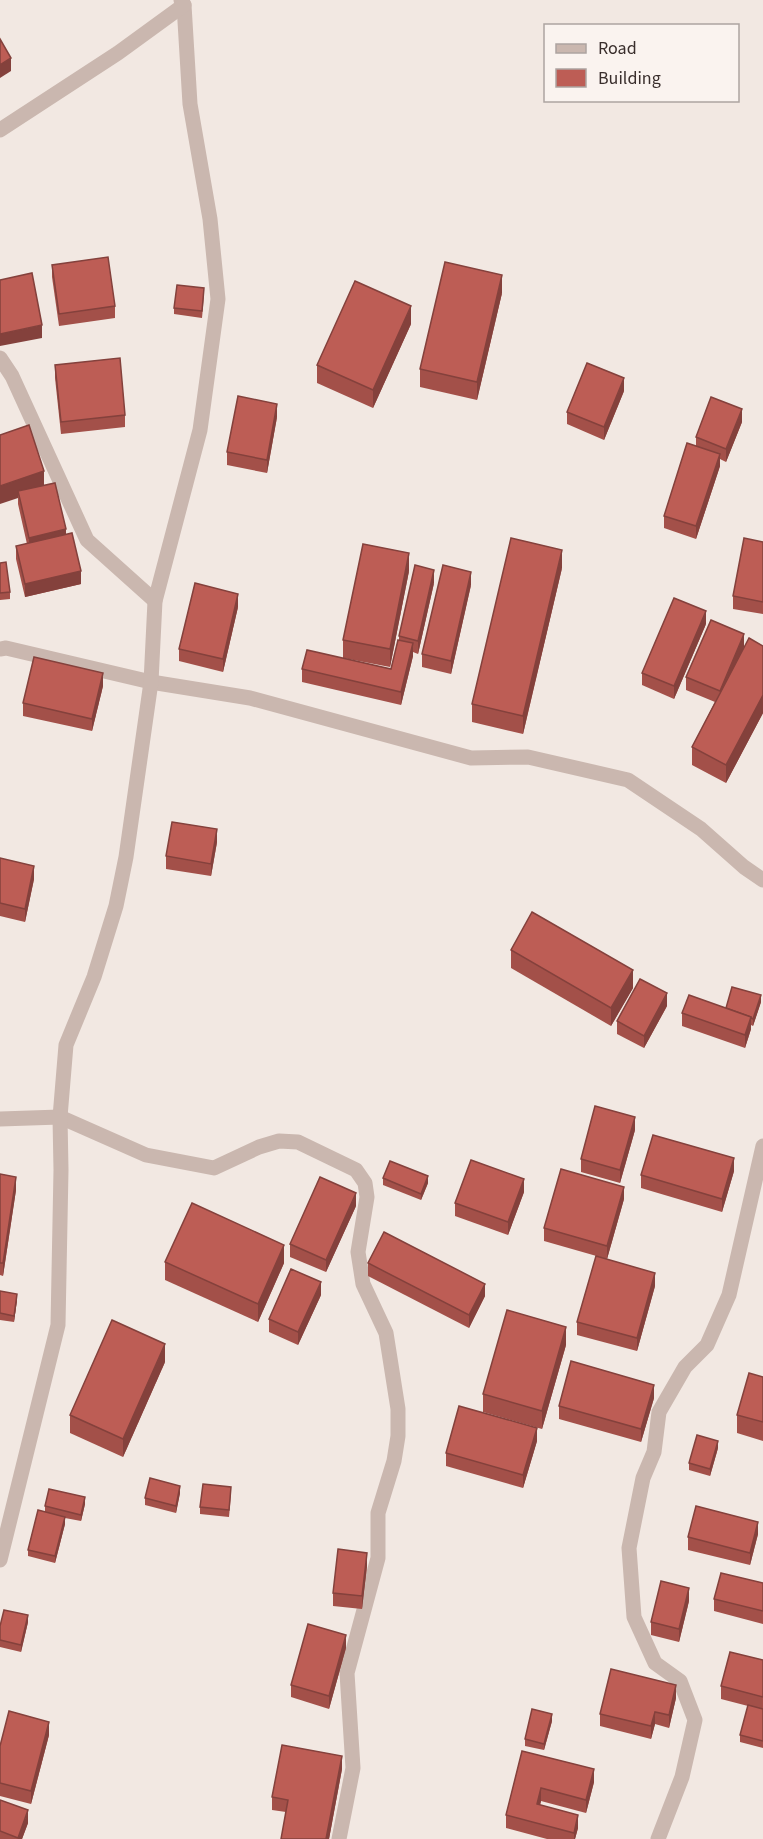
<svg xmlns="http://www.w3.org/2000/svg" width="763" height="1839" font-family="'Source Sans 3',sans-serif">
<style>
.lines{fill:none;stroke-linecap:round;stroke-linejoin:round}
.minor{stroke:#cab7af;stroke-width:15}
.tertiary{stroke:#cab7af;stroke-width:15}
.wall{fill:#a35049}
.shaded-wall{fill:#84413c}
.building{fill:#bd5d55;stroke:#84413c;stroke-width:1.5}
</style>
<rect width="100%" height="100%" fill="#f2e8e2"/>
<g class="lines">
<!-- minor -->
<g class="minor">
<polyline points="0,358 12,376 87,540 155,601"/>
<polyline points="0,649 6,648 151,682 250,698 471,758 528,757 628,780 701,829 744,867 763,880"/>
<polyline points="0,1119 60,1117 146,1155 214,1168 259,1147 279,1141 298,1142 356,1170 365,1183 367,1197 358,1252 363,1284 386,1333 398,1409 398,1436 394,1461 378,1513 378,1558 347,1673 353,1768 339,1839"/>
<polyline points="0,1560 58,1325 61,1170 60,1117 66,1045 94,977 116,906 126,857 151,682 155,601 200,430 218,299 210,219 190,104 184,5 181,0"/>
<polyline points="658,1839 682,1777 695,1720 680,1681 655,1663 634,1617 629,1548 643,1478 654,1452 659,1412 685,1367 707,1345 729,1295 763,1146"/>
</g>
<!-- tertiary -->
<polyline class="tertiary" points="0,130 118,53 184,5"/>
</g>
<!-- wall -->
<g class="wall">
<polygon points="52,265 115,306 115,318 59,326 52,277"/>
<polygon points="502,293 477,400 420,387 420,369"/>
<polygon points="204,295 202,318 174,314 174,308"/>
<polygon points="411,324 373,408 317,383 317,365"/>
<polygon points="55,365 125,415 125,427 61,434 55,378"/>
<polygon points="624,391 604,440 567,424 567,412"/>
<polygon points="277,417 267,473 227,465 227,452"/>
<polygon points="742,422 726,462 720,459 720,466 696,539 664,528 664,516 696,446 696,437"/>
<polygon points="0,435 44,485 66,534 81,584 25,597 16,559 16,546 27,544 18,504 18,498"/>
<polygon points="763,542 763,614 733,609 733,596"/>
<polygon points="0,563 10,592 10,599 0,600"/>
<polygon points="562,568 523,734 472,722 472,704"/>
<polygon points="409,571 390,667 343,658 343,640"/>
<polygon points="434,583 418,654 413,652 413,656 401,705 302,682 302,669 391,669 399,640 399,636"/>
<polygon points="471,585 451,674 422,667 422,654"/>
<polygon points="238,607 223,672 179,661 179,649"/>
<polygon points="706,624 674,699 642,685 642,673"/>
<polygon points="763,646 763,713 726,783 692,765 692,747 715,702 686,690 686,677 744,647"/>
<polygon points="103,686 92,731 23,716 23,703"/>
<polygon points="217,842 211,876 166,869 166,856"/>
<polygon points="0,858 34,879 25,922 0,916"/>
<polygon points="511,950 633,988 611,1026 511,968"/>
<polygon points="761,1002 753,1026 751,1025 751,1029 745,1048 682,1026 682,1013 726,1008"/>
<polygon points="667,1006 644,1048 617,1034 617,1021"/>
<polygon points="635,1130 620,1183 581,1172 581,1159"/>
<polygon points="734,1171 722,1212 641,1188 641,1175"/>
<polygon points="0,1174 16,1190 3,1276 0,1275"/>
<polygon points="383,1178 428,1183 421,1200 383,1185"/>
<polygon points="524,1192 508,1235 455,1216 455,1203"/>
<polygon points="624,1199 607,1259 544,1241 544,1228"/>
<polygon points="356,1206 326,1272 290,1257 290,1244"/>
<polygon points="165,1262 284,1263 258,1322 165,1280"/>
<polygon points="368,1263 485,1296 469,1328 368,1276"/>
<polygon points="655,1286 637,1351 577,1335 577,1322"/>
<polygon points="0,1291 17,1300 14,1322 0,1320"/>
<polygon points="321,1295 298,1345 269,1332 269,1319"/>
<polygon points="566,1345 542,1429 483,1412 483,1394"/>
<polygon points="165,1362 123,1457 70,1433 70,1415"/>
<polygon points="763,1377 763,1441 737,1433 737,1415"/>
<polygon points="654,1398 641,1442 559,1419 559,1406"/>
<polygon points="537,1441 523,1488 446,1466 446,1453"/>
<polygon points="718,1448 710,1476 689,1470 689,1463"/>
<polygon points="180,1493 176,1513 145,1505 145,1498"/>
<polygon points="231,1494 229,1517 200,1514 200,1507"/>
<polygon points="85,1504 81,1521 65,1518 65,1524 55,1563 28,1556 28,1550 45,1512 45,1506"/>
<polygon points="758,1534 750,1565 688,1550 688,1537"/>
<polygon points="367,1566 362,1609 333,1606 333,1593"/>
<polygon points="763,1583 763,1624 714,1611 714,1599"/>
<polygon points="689,1601 679,1642 651,1635 651,1622"/>
<polygon points="28,1622 21,1652 0,1647 0,1626"/>
<polygon points="346,1648 329,1709 291,1697 291,1685"/>
<polygon points="763,1660 763,1748 740,1742 740,1735 748,1706 721,1699 721,1686"/>
<polygon points="676,1698 669,1728 655,1724 651,1739 600,1726 600,1714"/>
<polygon points="552,1721 544,1750 525,1746 525,1739"/>
<polygon points="49,1735 31,1804 0,1796 0,1746"/>
<polygon points="522,1751 594,1782 586,1813 541,1801 540,1805 578,1828 575,1839 547,1839 506,1828 506,1815"/>
<polygon points="342,1769 329,1839 281,1839 286,1812 272,1810 272,1797"/>
<polygon points="0,1800 28,1823 22,1839 0,1839"/>
</g>
<!-- shaded-wall -->
<g class="shaded-wall">
<polygon points="11,58 11,71 0,78 0,65"/>
<polygon points="502,275 502,293 477,400 477,382"/>
<polygon points="411,306 411,324 373,408 373,390"/>
<polygon points="42,325 42,338 0,346 0,334"/>
<polygon points="624,378 624,391 604,440 604,427"/>
<polygon points="277,404 277,417 267,473 267,460"/>
<polygon points="742,409 742,422 726,462 726,449"/>
<polygon points="720,454 720,466 696,539 696,526"/>
<polygon points="44,471 44,489 18,491 18,498 0,504 0,486"/>
<polygon points="66,529 66,542 29,551 29,538"/>
<polygon points="562,550 562,568 523,734 523,716"/>
<polygon points="409,553 409,571 390,667 390,649"/>
<polygon points="434,570 434,583 418,654 418,641"/>
<polygon points="81,571 81,584 25,597 25,584"/>
<polygon points="471,572 471,585 451,674 451,661"/>
<polygon points="238,594 238,607 223,672 223,659"/>
<polygon points="706,611 706,624 674,699 674,686"/>
<polygon points="744,634 744,647 720,704 720,691"/>
<polygon points="413,643 413,656 401,705 401,692"/>
<polygon points="103,673 103,686 92,731 92,719"/>
<polygon points="763,695 763,713 726,783 726,765"/>
<polygon points="217,829 217,842 211,876 211,864"/>
<polygon points="34,866 34,879 25,922 25,909"/>
<polygon points="633,970 633,988 611,1026 611,1008"/>
<polygon points="667,993 667,1006 644,1048 644,1036"/>
<polygon points="761,995 761,1002 753,1026 753,1019"/>
<polygon points="751,1017 751,1029 745,1048 745,1035"/>
<polygon points="635,1117 635,1130 620,1183 620,1170"/>
<polygon points="734,1158 734,1171 722,1212 722,1199"/>
<polygon points="428,1176 428,1183 421,1200 421,1194"/>
<polygon points="16,1177 16,1190 3,1276 3,1263"/>
<polygon points="524,1179 524,1192 508,1235 508,1222"/>
<polygon points="624,1187 624,1199 607,1259 607,1246"/>
<polygon points="356,1193 356,1206 326,1272 326,1260"/>
<polygon points="284,1245 284,1263 258,1322 258,1304"/>
<polygon points="655,1273 655,1286 637,1351 637,1338"/>
<polygon points="321,1282 321,1295 298,1345 298,1332"/>
<polygon points="485,1284 485,1296 469,1328 469,1315"/>
<polygon points="17,1294 17,1300 14,1322 14,1316"/>
<polygon points="566,1327 566,1345 542,1429 542,1411"/>
<polygon points="165,1344 165,1362 123,1457 123,1439"/>
<polygon points="654,1385 654,1398 641,1442 641,1429"/>
<polygon points="537,1428 537,1441 523,1488 523,1475"/>
<polygon points="718,1441 718,1448 710,1476 710,1469"/>
<polygon points="180,1486 180,1493 176,1513 176,1506"/>
<polygon points="85,1497 85,1504 81,1521 81,1515"/>
<polygon points="65,1517 65,1524 55,1563 55,1556"/>
<polygon points="758,1522 758,1534 750,1565 750,1553"/>
<polygon points="367,1553 367,1566 362,1609 362,1596"/>
<polygon points="689,1588 689,1601 679,1642 679,1629"/>
<polygon points="28,1615 28,1622 21,1652 21,1645"/>
<polygon points="346,1635 346,1648 329,1709 329,1696"/>
<polygon points="676,1685 676,1698 669,1728 669,1715"/>
<polygon points="655,1712 655,1724 651,1739 651,1726"/>
<polygon points="552,1714 552,1721 544,1750 544,1744"/>
<polygon points="49,1722 49,1735 31,1804 31,1791"/>
<polygon points="342,1756 342,1769 329,1839 326,1839"/>
<polygon points="594,1769 594,1782 586,1813 586,1800"/>
<polygon points="541,1788 541,1801 537,1817 537,1804"/>
<polygon points="28,1810 28,1823 22,1839 18,1839"/>
<polygon points="578,1815 578,1828 575,1839 574,1839 574,1833"/>
</g>
<!-- building -->
<g class="building">
<polygon points="0,39 11,58 0,65"/>
<polygon points="108,257 115,306 59,314 52,265"/>
<polygon points="445,262 502,275 477,382 420,369"/>
<polygon points="32,273 42,325 0,334 0,280"/>
<polygon points="355,281 411,306 373,390 317,365"/>
<polygon points="177,285 204,288 202,311 174,308"/>
<polygon points="120,358 125,415 61,422 55,365"/>
<polygon points="587,363 624,378 604,427 567,412"/>
<polygon points="238,396 277,404 267,460 227,452"/>
<polygon points="711,397 742,409 726,449 696,437"/>
<polygon points="29,425 44,471 0,486 0,435"/>
<polygon points="687,443 720,454 696,526 664,516"/>
<polygon points="55,483 66,529 29,538 18,491"/>
<polygon points="72,533 81,571 25,584 16,546"/>
<polygon points="511,538 562,550 523,716 472,704"/>
<polygon points="744,538 763,542 763,602 733,596"/>
<polygon points="363,544 409,553 390,649 343,640"/>
<polygon points="6,562 10,592 0,593 0,563"/>
<polygon points="415,565 434,570 418,641 399,636"/>
<polygon points="443,565 471,572 451,661 422,654"/>
<polygon points="195,583 238,594 223,659 179,649"/>
<polygon points="674,598 706,611 674,686 642,673"/>
<polygon points="711,620 744,634 720,691 686,677"/>
<polygon points="749,638 763,646 763,695 726,765 692,747"/>
<polygon points="398,640 413,643 401,692 302,669 307,650 391,669"/>
<polygon points="34,657 103,673 92,719 23,703"/>
<polygon points="172,822 217,829 211,864 166,856"/>
<polygon points="0,858 34,866 25,909 0,903"/>
<polygon points="532,912 633,970 611,1008 511,950"/>
<polygon points="640,979 667,993 644,1036 617,1021"/>
<polygon points="732,987 761,995 753,1019 751,1018 751,1017 726,1008"/>
<polygon points="689,995 751,1017 745,1035 682,1013"/>
<polygon points="595,1106 635,1117 620,1170 581,1159"/>
<polygon points="653,1135 734,1158 722,1199 641,1175"/>
<polygon points="471,1160 524,1179 508,1222 455,1203"/>
<polygon points="390,1161 428,1176 421,1194 383,1178"/>
<polygon points="561,1169 624,1187 607,1246 544,1228"/>
<polygon points="0,1174 16,1177 3,1263 0,1263"/>
<polygon points="320,1177 356,1193 326,1260 290,1244"/>
<polygon points="192,1203 284,1245 258,1304 165,1262"/>
<polygon points="384,1232 485,1284 469,1315 368,1263"/>
<polygon points="596,1256 655,1273 637,1338 577,1322"/>
<polygon points="291,1269 321,1282 298,1332 269,1319"/>
<polygon points="0,1291 17,1294 14,1316 0,1313"/>
<polygon points="507,1310 566,1327 542,1411 483,1394"/>
<polygon points="112,1320 165,1344 123,1439 70,1415"/>
<polygon points="571,1361 654,1385 641,1429 559,1406"/>
<polygon points="749,1373 763,1377 763,1422 737,1415"/>
<polygon points="459,1406 537,1428 523,1475 446,1453"/>
<polygon points="697,1435 718,1441 710,1469 689,1463"/>
<polygon points="150,1478 180,1486 176,1506 145,1498"/>
<polygon points="203,1484 231,1487 229,1510 200,1507"/>
<polygon points="49,1489 85,1497 81,1515 45,1506"/>
<polygon points="696,1506 758,1522 750,1553 688,1537"/>
<polygon points="38,1510 65,1517 55,1556 28,1550"/>
<polygon points="338,1549 367,1553 362,1596 333,1593"/>
<polygon points="721,1573 763,1583 763,1611 714,1599"/>
<polygon points="661,1581 689,1588 679,1629 651,1622"/>
<polygon points="4,1610 28,1615 21,1645 0,1640 0,1626"/>
<polygon points="308,1624 346,1635 329,1696 291,1685"/>
<polygon points="730,1652 763,1660 763,1697 721,1686"/>
<polygon points="611,1669 676,1685 669,1715 655,1712 651,1726 600,1714"/>
<polygon points="748,1705 763,1709 763,1741 740,1735"/>
<polygon points="532,1709 552,1714 544,1744 525,1739"/>
<polygon points="9,1711 49,1722 31,1791 0,1783 0,1746"/>
<polygon points="282,1745 342,1756 326,1839 281,1839 288,1800 272,1797"/>
<polygon points="522,1751 594,1769 586,1800 541,1788 537,1804 578,1815 574,1833 506,1815"/>
<polygon points="0,1800 28,1810 18,1838 0,1831"/>
</g>
<!-- legend -->
<rect x="544" y="24" width="195" height="78" fill="#faf3ef" stroke="#ada4a1" stroke-width="1.5"/>
<rect x="556" y="44" width="30" height="9" fill="#cab7af" stroke="#ada4a1" stroke-width="1.5"/>
<text x="598" y="54" font-size="18" fill="#392e2c">Road</text>
<rect x="556" y="69" width="30" height="18" fill="#bd5d55" stroke="#ada4a1" stroke-width="1.5"/>
<text x="598" y="84" font-size="18" fill="#392e2c">Building</text>
</svg>
